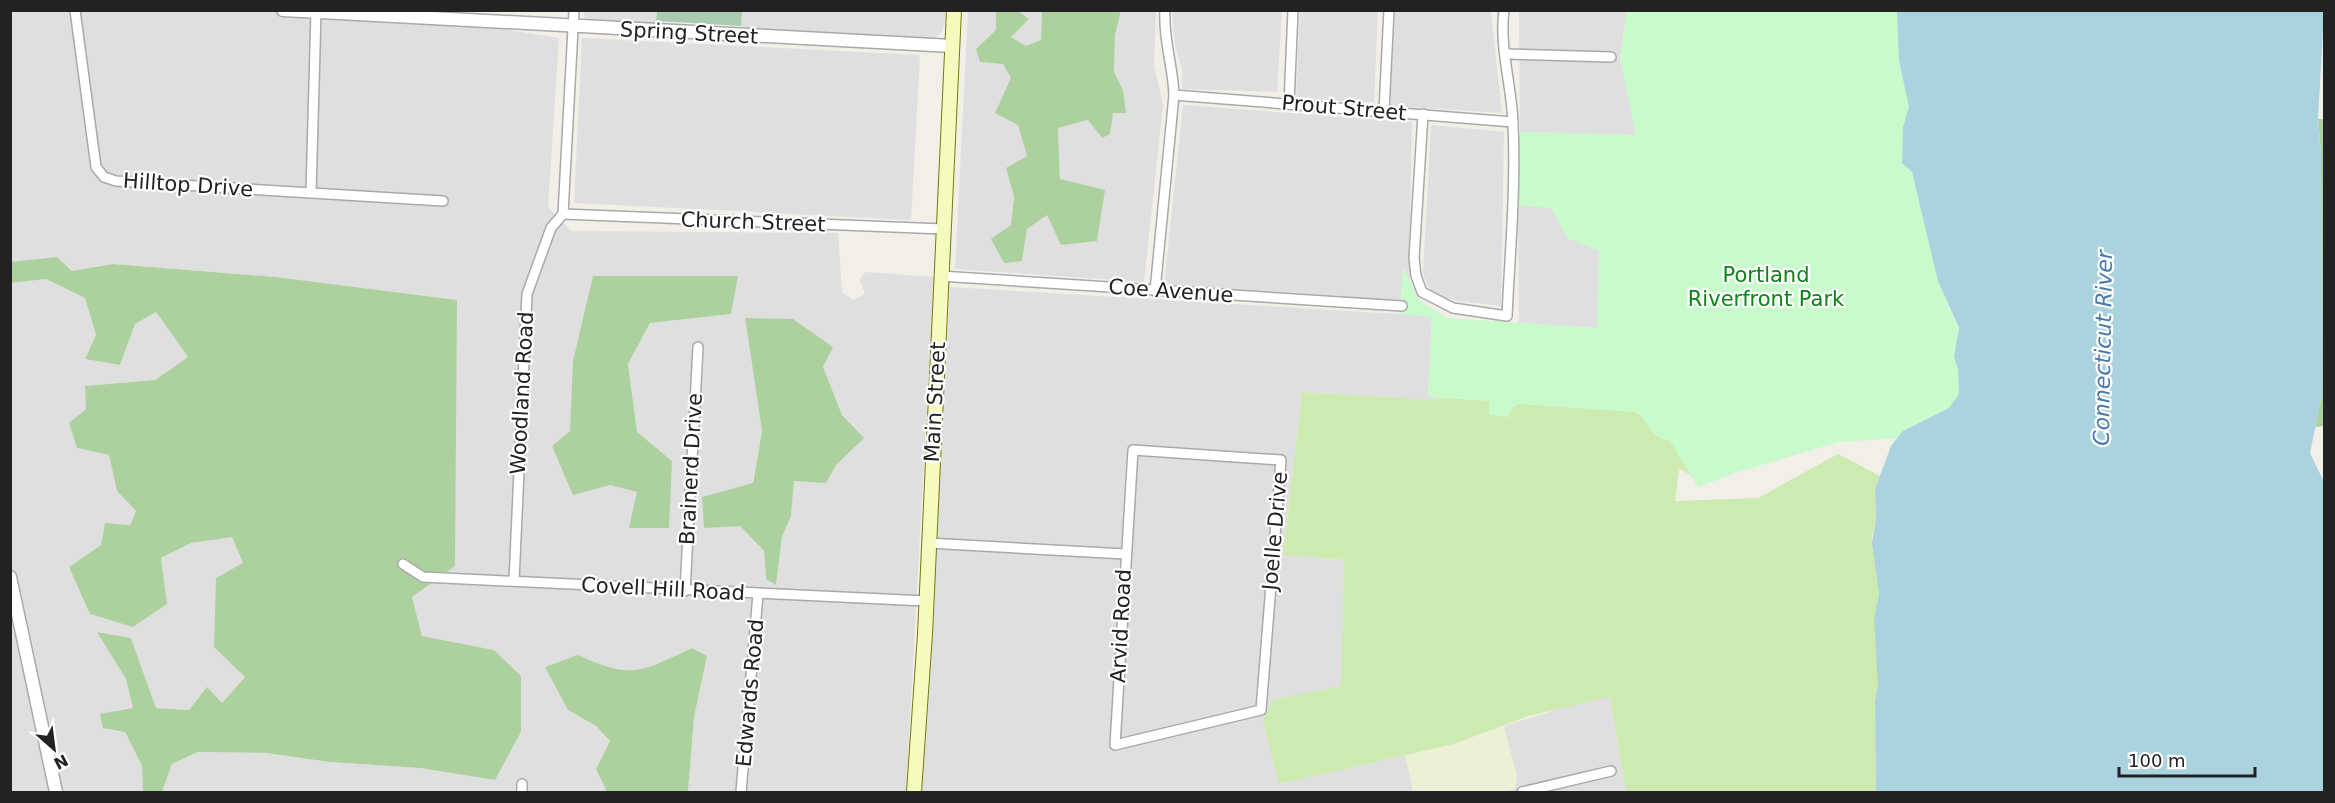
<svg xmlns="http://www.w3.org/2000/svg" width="2335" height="803" font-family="'DejaVu Sans',sans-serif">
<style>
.residential{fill:#e0dfdf;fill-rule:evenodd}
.farmland{fill:#eef0d5}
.grass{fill:#cdebb0}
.forest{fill:#add19e}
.cemetery{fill:#aacbaf}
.park{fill:#c8facc}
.water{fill:#aad3df}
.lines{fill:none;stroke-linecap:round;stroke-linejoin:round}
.minor-casing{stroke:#a9a9a9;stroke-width:12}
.tertiary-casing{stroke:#a9a9a9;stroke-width:15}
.secondary-casing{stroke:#707d05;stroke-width:16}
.minor{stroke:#fff;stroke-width:9}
.tertiary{stroke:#fff;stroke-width:12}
.secondary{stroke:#f7fabf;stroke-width:14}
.labels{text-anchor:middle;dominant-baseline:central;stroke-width:4.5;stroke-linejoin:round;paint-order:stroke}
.street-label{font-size:21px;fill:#222;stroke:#fff}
.park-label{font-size:21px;fill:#0c8416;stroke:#fff}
.water-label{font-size:22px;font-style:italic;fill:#4a7aab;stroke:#fff}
</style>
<rect width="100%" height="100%" fill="#f2efe9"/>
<!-- residential -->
<g class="residential">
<path d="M425,10L432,18L559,38L548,207L571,231L838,233L842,292L853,300L865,294L860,280L865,272L934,277L906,792H688L694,717L707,656L692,648L638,672L608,668L578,655L568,710L596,726L610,741L596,769L607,792H162L172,764L198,752L266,753L330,762L420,768L495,780L521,732L494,650L422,636L412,597L457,300L276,277L113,264L72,271L57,257L11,262V11ZM593,276L731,314L650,323L628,364L637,432L672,461L638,492L611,485L552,446L570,431ZM745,319L822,367L842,415L863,438L836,465L826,482L794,481L791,516L782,537L776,584L766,579L764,551L740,526L702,497L752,484L762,431Z"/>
<polygon points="582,10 657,11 656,25 591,21 584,17"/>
<polygon points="742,11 947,11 942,32 935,38 924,40 748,30 741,26"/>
<polygon points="968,11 996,11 996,30 1003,64 1011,78 1018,125 1027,156 1006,168 1014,197 1011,226 1022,261 1027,229 1047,214 1060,179 1058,128 1088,120 1102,138 1113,113 1126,113 1123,90 1114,72 1115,35 1121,11 1156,11 1154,66 1163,105 1144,282 955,269"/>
<polygon points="1018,11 1042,11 1041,40 1026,47 1011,37 1029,19"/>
<polygon points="1172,11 1282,11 1277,92 1182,89 1182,69 1175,45"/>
<polygon points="1300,11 1378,11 1374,102 1296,99"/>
<polygon points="1395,11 1491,11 1502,113 1390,106"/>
<polygon points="1519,11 1627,11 1620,58 1637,135 1520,132"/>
<polygon points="582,38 920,55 911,220 574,203"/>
<polygon points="1183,105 1412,122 1409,282 1403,268 1401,301 1164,286"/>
<polygon points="1431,125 1504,132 1501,306 1457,301 1438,295 1429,288 1423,275"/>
<polygon points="1518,205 1551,208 1568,238 1599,250 1597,328 1519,323"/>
<polygon points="46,279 85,298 96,335 85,359 120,365 135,324 156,312 188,357 155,380 86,386 86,409 69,423 77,448 109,455 117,491 136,511 130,525 69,567 133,627 166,604 161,558 191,543 232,536 243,563 245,677 222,703 189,710 156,708 131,638 98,632 126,679 133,708 125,732 142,766 143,792 11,792 10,283"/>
<polygon points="950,287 1432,316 1428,396 1440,398 1433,400 1302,392 1283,555 1344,560 1341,687 1273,700 1279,784 1454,744 1528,716 1610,697 1626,792 920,792"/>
</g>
<!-- farmland -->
<polygon class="farmland" points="1553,711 1504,726 1517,777 1515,789 1502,792 1413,792 1399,726"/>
<!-- grass -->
<polygon class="grass" points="1679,347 1705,482 1679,469 1675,501 1758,498 1838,454 1880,476 1875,489 1876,519 1872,537 1879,594 1874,618 1878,650 1878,689 1875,701 1876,792 1626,792 1610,697 1528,716 1454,744 1279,784 1263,720 1273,700 1341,686 1344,560 1283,555 1302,392 1433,400"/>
<!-- forest -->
<g class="forest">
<polygon points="996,11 1018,11 1029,19 1011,37 1026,46 1041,40 1042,11 1121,11 1115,35 1114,72 1123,90 1126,113 1113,113 1110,134 1102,138 1088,120 1058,128 1060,179 1105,190 1097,241 1061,245 1047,215 1027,229 1022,261 1004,263 991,239 1011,225 1014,197 1006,168 1027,156 1018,125 995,113 1011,78 1003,64 980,62 976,49 996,30"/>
<polygon points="2318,119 2324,119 2324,426 2315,427 2322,394 2321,153"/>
<polygon points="57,257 72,271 113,264 276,277 457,300 455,566 412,597 422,636 494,650 521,676 521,732 495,780 420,768 330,762 266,753 198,752 172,764 162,792 143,792 142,766 125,732 103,728 100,714 133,708 126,679 97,632 131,638 156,708 189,710 207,687 222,703 245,677 214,647 216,578 243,563 232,537 191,543 161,558 167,604 133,627 90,614 69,567 101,545 105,523 130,525 136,511 117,491 109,455 77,448 69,423 86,409 85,386 155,380 188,357 156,312 135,324 120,365 85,359 96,335 85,298 46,279 11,283 10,262"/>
<polygon points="593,276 738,276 731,314 650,323 628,364 637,432 672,461 669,528 629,528 637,492 610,485 573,495 552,446 570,431 573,361"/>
<polygon points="745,318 793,319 833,347 823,367 842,415 864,438 836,465 826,483 794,481 791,516 782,537 776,585 766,579 764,551 740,526 704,528 702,497 753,483 762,431"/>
<path d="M692,648L707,656L694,717L688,792H607L596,769L610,741L596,726L568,710L545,667L578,655C634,680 639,672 692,648Z"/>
</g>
<!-- cemetery -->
<polygon class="cemetery" points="657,11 742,11 741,26 656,21"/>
<!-- park -->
<path class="park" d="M1627,11H1897L1899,61L1909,107L1903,127L1902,160L1912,171L1938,281L1958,328L1955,360L1958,369L1959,394L1949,408L1906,429L1899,438L1839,442L1738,472L1698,487L1670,441C1646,436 1652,423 1635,412L1518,404L1513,407L1508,417L1489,415V401L1428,397L1432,317L1400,314L1403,267L1419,300L1447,318L1597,328L1599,251L1568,238L1551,208L1518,205L1520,132L1636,135L1620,58Z"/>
<!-- water -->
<polygon class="water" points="1897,11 2324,11 2318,119 2321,153 2322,394 2310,453 2324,482 2324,792 1876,792 1875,701 1878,685 1874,618 1879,594 1872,543 1876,519 1875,489 1891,446 1903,431 1949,408 1959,394 1958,369 1954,357 1959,328 1938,281 1912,172 1902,163 1903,127 1909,107 1899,61"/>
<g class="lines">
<defs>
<g id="minor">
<polyline points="75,10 96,167 104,177 116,181 443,201"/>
<polyline points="1505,54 1611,57"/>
<polyline points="1174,95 1513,122"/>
<polyline points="1289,104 1293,10"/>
<polyline points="1384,111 1389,10"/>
<path d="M1423,114L1414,258L1416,276L1422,292L1453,308L1507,316C1510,252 1516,188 1513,124C1512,86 1499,48 1504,10"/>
<polyline points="311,193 316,12"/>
<polyline points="563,214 943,229"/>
<polyline points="563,214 574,10"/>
<polyline points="940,276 1402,306"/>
<path d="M1155,291L1174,95C1173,66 1163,39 1165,10"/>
<polygon points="1133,450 1281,460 1261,710 1115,745"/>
<polyline points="928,543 1125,554"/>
<polyline points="403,564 423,577 926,601"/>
<polyline points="514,581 527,294 551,228 563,214"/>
<polyline points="685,591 698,347"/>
<polyline points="522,792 522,784"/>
<polyline points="741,792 758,594"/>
<polyline points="1522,792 1611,771"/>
</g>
<g id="tertiary">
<polyline points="283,10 952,46"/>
<polyline points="10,577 56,792"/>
</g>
<polyline id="secondary" points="914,792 925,634 954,10"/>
</defs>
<!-- minor casing -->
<use href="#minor" class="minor-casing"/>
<!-- tertiary casing -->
<use href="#tertiary" class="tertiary-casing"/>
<!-- secondary casing -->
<use href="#secondary" class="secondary-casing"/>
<!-- minor -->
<use href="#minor" class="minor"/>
<!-- tertiary -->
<use href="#tertiary" class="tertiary"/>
<!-- secondary -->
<use href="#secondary" class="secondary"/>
</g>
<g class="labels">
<!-- street labels -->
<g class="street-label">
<text transform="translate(689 33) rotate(3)">Spring Street</text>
<text transform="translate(1344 108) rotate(5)">Prout Street</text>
<text transform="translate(188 185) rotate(4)">Hilltop Drive</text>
<text transform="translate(753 222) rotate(2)">Church Street</text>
<text transform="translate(1171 291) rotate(4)">Coe Avenue</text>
<text transform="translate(522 393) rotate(-87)">Woodland Road</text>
<text transform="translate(935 402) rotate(-87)">Main Street</text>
<text transform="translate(691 469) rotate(-87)">Brainerd Drive</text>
<text transform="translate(1275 531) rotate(-85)">Joelle Drive</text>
<text transform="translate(663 589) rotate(3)">Covell Hill Road</text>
<text transform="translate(1121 626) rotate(-87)">Arvid Road</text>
<text transform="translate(750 693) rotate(-85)">Edwards Road</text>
</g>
<!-- park labels -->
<g class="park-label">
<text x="1766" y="275">Portland<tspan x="1766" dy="24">Riverfront Park</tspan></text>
</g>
<!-- water labels -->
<g class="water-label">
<text transform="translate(2103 348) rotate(-89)">Connecticut River</text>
</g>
</g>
<!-- border -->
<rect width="2335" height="803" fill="none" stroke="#222222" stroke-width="24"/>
<!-- north arrow -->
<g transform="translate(54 749) rotate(152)" stroke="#ffffff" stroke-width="4.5" paint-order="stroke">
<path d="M0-4.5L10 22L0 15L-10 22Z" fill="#222222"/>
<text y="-9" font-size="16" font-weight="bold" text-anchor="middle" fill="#222222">N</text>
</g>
<!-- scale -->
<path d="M2119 767v9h136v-9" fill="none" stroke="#222222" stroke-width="3"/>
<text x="2128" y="767" font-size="18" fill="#222222" stroke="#ffffff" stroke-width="4.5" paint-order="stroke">100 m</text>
</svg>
